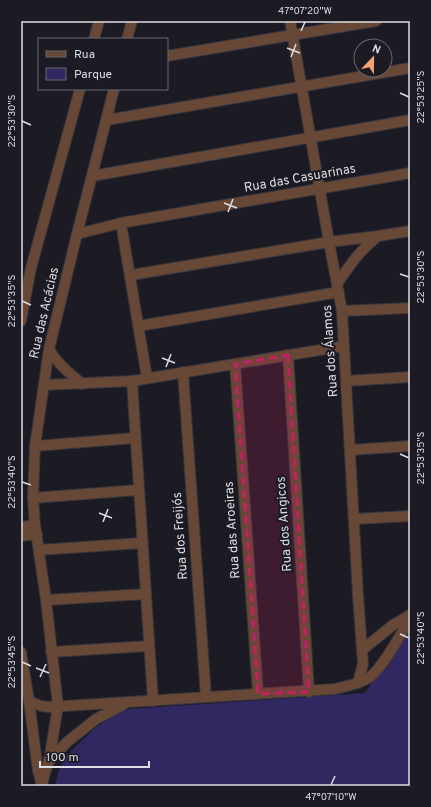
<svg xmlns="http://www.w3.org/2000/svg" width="431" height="807" font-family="Overpass,sans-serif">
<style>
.green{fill:#322861}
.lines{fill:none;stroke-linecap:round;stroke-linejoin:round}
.minor-casing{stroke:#37363f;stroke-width:12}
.minor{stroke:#674735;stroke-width:10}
.marked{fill:#c32262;fill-opacity:0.2;stroke:#c32262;stroke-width:3;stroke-dasharray:8 5;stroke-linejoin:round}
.ticks{fill:none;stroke:#dddde3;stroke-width:1.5}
.labels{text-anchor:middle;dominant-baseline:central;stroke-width:4;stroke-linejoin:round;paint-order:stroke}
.street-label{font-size:13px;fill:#dddde3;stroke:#1c1b24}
.neatline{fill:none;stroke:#dddde3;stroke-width:1.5}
.ticks-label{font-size:10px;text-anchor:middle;fill:#dddde3}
</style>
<rect width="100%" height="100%" fill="#1c1b24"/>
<!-- green -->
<polygon class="green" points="410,627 410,786 55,786 59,770 67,755 95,728 110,718 129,709 365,693"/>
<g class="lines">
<defs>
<g id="minor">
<polyline points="290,21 329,242 342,311 358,595 362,650 363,664 358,683"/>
<polyline points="94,39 99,21"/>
<polyline points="127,39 132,21"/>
<polyline points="167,56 376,21"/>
<polyline points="107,120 410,68"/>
<polyline points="92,176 410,120"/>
<polyline points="121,223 147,378"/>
<polyline points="77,234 121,223 410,173"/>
<polyline points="131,275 329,242 378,236 410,231"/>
<path d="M337,284C349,266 360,250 377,237"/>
<polyline points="342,311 410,308"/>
<polyline points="21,321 31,268 80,89"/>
<polyline points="139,326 339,292"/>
<path d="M49,349C57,364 70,373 82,384"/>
<polyline points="288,355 309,692"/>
<polyline points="235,364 258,694"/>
<polyline points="183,372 206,697"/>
<polyline points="132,381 153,701"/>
<polyline points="346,381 410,377"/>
<polyline points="44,385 132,381 344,346"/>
<polyline points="35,446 135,438"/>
<polyline points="350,450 410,446"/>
<polyline points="33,498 138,490"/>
<polyline points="354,519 410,516"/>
<polyline points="21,527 35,525"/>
<polyline points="21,536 37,534"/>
<polyline points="39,550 142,543"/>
<polyline points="46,600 146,594"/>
<polyline points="362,650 393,625 410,615"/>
<polyline points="21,652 29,701 38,771 42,786"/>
<polyline points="51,652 149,646"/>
<path d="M29,701L41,706L49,707L335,689C347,686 360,684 370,677C384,666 401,634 410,618"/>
<polyline points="49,761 58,706 46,600 35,525 33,498 35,446 49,349 77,234 114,89"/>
<polyline points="42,785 45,773 49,761 67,742 96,719 123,705"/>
</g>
</defs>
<!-- minor casing -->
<use href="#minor" class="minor-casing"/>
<!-- minor -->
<use href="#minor" class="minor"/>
</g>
<!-- marked area -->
<path class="marked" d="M288,355L309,692L258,694L235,364Z"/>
<!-- ticks -->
<path class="ticks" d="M301,31L305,22M287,48L300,53M291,57L296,44M400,93L409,97M22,121L31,125M224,203L237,208M228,212L233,199M400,274L409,277M22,301L31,305M162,358L175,363M166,367L171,354M400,454L409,458M22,482L31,485M99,513L112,518M103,522L108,509M400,634L409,638M22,662L31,666M36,668L49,673M40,677L46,664M331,785L335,776"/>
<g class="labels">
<!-- street labels -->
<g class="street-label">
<text transform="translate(300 179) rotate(-10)">Rua das Casuarinas</text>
<text transform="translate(45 313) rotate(-77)">Rua das Acácias</text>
<text transform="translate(331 351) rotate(-94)">Rua dos Álamos</text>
<text transform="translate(285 524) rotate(-94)">Rua dos Angicos</text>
<text transform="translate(233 530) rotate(-94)">Rua das Aroeiras</text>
<text transform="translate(181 536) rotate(-94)">Rua dos Freijós</text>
</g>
</g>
<!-- border -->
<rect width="431" height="807" fill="none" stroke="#1c1b24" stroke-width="44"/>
<!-- legend -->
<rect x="38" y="38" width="130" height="52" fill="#1c1b24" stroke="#696970"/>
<rect x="46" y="51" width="20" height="6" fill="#674735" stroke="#696970"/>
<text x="74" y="58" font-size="12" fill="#dddde3">Rua</text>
<rect x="46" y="68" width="20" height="12" fill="#322861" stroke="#696970"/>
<text x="74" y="78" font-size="12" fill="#dddde3">Parque</text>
<!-- north arrow -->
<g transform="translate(373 58) rotate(22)"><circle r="19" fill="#1c1b24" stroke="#696970"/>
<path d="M0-3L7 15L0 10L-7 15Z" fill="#efa377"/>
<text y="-6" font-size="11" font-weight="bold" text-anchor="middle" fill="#dddde3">N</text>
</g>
<!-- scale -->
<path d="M40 761v6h109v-6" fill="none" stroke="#dddde3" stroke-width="2"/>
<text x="46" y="761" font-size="12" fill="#dddde3" stroke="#1c1b24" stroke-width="3" paint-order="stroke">100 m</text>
<rect x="22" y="22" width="387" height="763" class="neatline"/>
<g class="ticks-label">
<text x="305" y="14">47°07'20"W</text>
<text transform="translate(420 97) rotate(-90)" y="4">22°53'25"S</text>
<text transform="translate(11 121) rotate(-90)" y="4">22°53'30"S</text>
<text transform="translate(420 277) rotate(-90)" y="4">22°53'30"S</text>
<text transform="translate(11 301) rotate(-90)" y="4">22°53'35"S</text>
<text transform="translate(420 458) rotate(-90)" y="4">22°53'35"S</text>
<text transform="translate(11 482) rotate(-90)" y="4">22°53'40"S</text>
<text transform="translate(420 638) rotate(-90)" y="4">22°53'40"S</text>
<text transform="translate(11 662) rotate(-90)" y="4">22°53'45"S</text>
<text x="331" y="800">47°07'10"W</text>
</g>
</svg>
